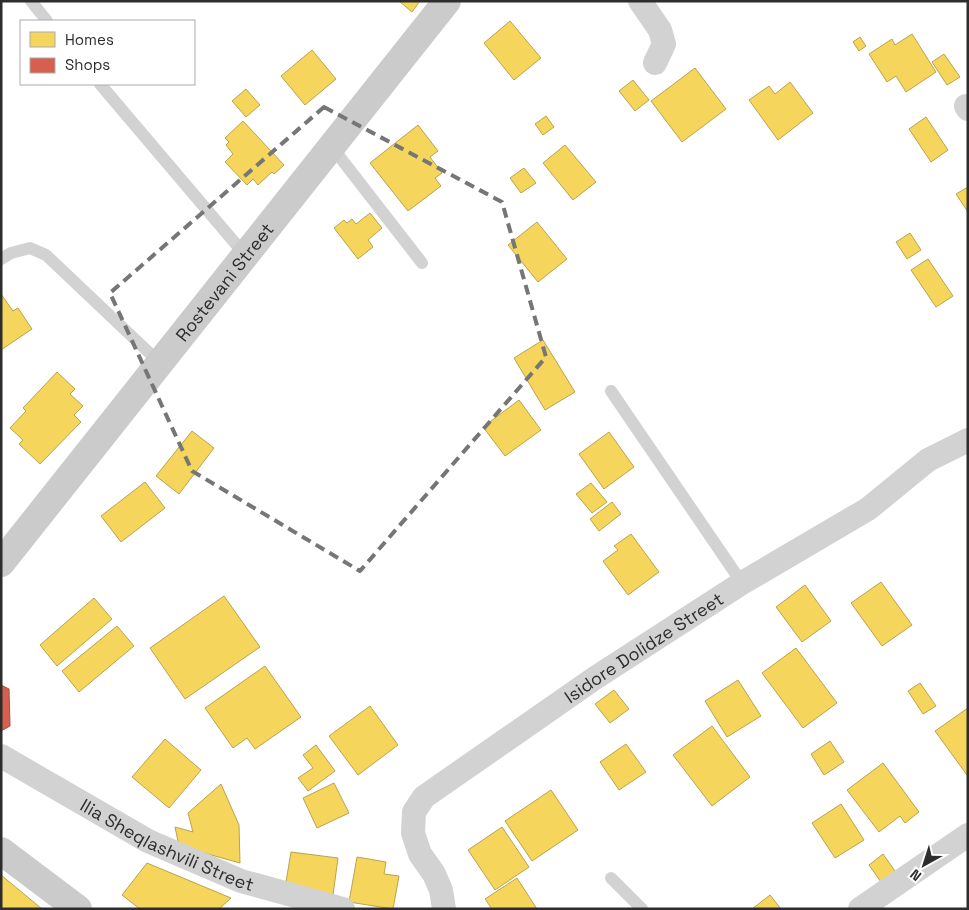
<svg xmlns="http://www.w3.org/2000/svg" width="969" height="910" font-family="'Space Grotesk',sans-serif">
<style>
.homes{fill:#f6d55c;stroke:#baa34e}
.shops{fill:#d6604d;stroke:#a35143}
.lines{fill:none;stroke-linecap:round;stroke-linejoin:round}
.lane{stroke:#d2d2d2;stroke-width:12}
.street{stroke:#d2d2d2;stroke-width:24}
.secondary{stroke:#cbcbcb;stroke-width:28}
.marked{fill:none;stroke:#767676;stroke-width:4;stroke-dasharray:10 6;stroke-linejoin:round}
.labels{text-anchor:middle;dominant-baseline:central;stroke-width:5;stroke-linejoin:round;paint-order:stroke}
.street-label{font-size:18px;fill:#2d2d2d;stroke:#fff}
</style>
<rect width="100%" height="100%" fill="#fff"/>
<!-- homes -->
<g class="homes">
<polygon points="399,1 420,1 412,12"/>
<polygon points="510,21 541,58 514,80 484,43"/>
<polygon points="912,34 936,72 906,92 896,76 887,82 869,54 892,39 895,45"/>
<polygon points="860,37 866,46 859,51 853,42"/>
<polygon points="312,50 336,79 305,105 281,76"/>
<polygon points="944,54 960,77 947,85 932,62"/>
<polygon points="695,68 726,109 682,142 651,101"/>
<polygon points="633,80 649,100 635,111 619,91"/>
<polygon points="790,82 813,113 778,140 749,100 769,86 775,94"/>
<polygon points="246,89 260,105 246,117 232,101"/>
<polygon points="546,116 554,127 543,135 535,124"/>
<polygon points="926,117 948,150 931,162 909,129"/>
<polygon points="243,121 284,165 274,174 272,172 258,185 253,179 247,185 225,162 233,154 226,145 229,142 225,138"/>
<polygon points="418,125 438,151 430,157 442,173 435,178 441,186 408,211 370,163"/>
<polygon points="565,145 596,182 573,200 543,163"/>
<polygon points="524,168 536,183 521,193 510,178"/>
<polygon points="968,187 968,212 956,194"/>
<polygon points="370,213 382,228 368,240 373,247 358,259 334,228 344,220 347,223 352,219 356,224"/>
<polygon points="537,222 567,259 538,282 508,245"/>
<polygon points="910,233 921,250 907,259 896,242"/>
<polygon points="928,259 953,296 936,307 911,270"/>
<polygon points="1,294 13,311 18,308 32,329 1,350"/>
<polygon points="543,340 575,392 545,410 514,358"/>
<polygon points="57,372 75,389 70,394 83,406 74,415 81,422 40,464 19,444 23,440 10,428 26,411 23,408"/>
<polygon points="519,400 541,430 505,456 483,427"/>
<polygon points="192,431 214,448 179,494 156,476"/>
<polygon points="609,432 634,467 604,489 579,454"/>
<polygon points="145,482 165,508 121,542 101,516"/>
<polygon points="591,483 607,502 592,513 576,494"/>
<polygon points="612,502 621,514 599,531 590,519"/>
<polygon points="631,534 659,572 628,595 603,561 618,550 614,546"/>
<polygon points="881,582 912,625 882,646 851,603"/>
<polygon points="805,585 831,621 802,642 776,607"/>
<polygon points="224,596 260,647 185,699 150,648"/>
<polygon points="94,598 112,619 57,666 40,645"/>
<polygon points="117,626 134,646 79,692 62,671"/>
<polygon points="796,648 837,703 803,728 762,673"/>
<polygon points="265,666 301,717 255,749 247,738 233,748 205,708"/>
<polygon points="738,680 761,716 727,737 705,701"/>
<polygon points="920,683 936,706 923,714 908,691"/>
<polygon points="614,690 629,709 610,723 595,704"/>
<polygon points="370,706 398,745 358,775 329,736"/>
<polygon points="968,708 968,774 967,775 935,731"/>
<polygon points="712,726 750,777 712,806 673,755"/>
<polygon points="165,739 201,770 169,808 132,777"/>
<polygon points="830,741 844,762 824,775 811,754"/>
<polygon points="626,744 646,772 619,790 600,762"/>
<polygon points="316,745 335,771 308,791 298,778 313,768 303,755"/>
<polygon points="883,763 919,812 905,823 900,816 879,832 847,790"/>
<polygon points="334,783 349,813 317,828 303,798"/>
<polygon points="221,784 239,825 240,863 179,846 175,827 193,832 188,813"/>
<polygon points="551,790 578,830 532,861 505,821"/>
<polygon points="841,804 864,840 835,858 812,823"/>
<polygon points="502,827 529,867 495,890 468,850"/>
<polygon points="291,852 338,858 333,895 285,888"/>
<polygon points="883,854 895,871 881,882 869,865"/>
<polygon points="357,857 386,862 384,874 399,876 393,909 349,902"/>
<polygon points="147,863 231,898 219,909 140,909 122,895"/>
<polygon points="1,875 42,909 1,909"/>
<polygon points="517,878 537,909 492,909 485,899"/>
<polygon points="770,895 781,909 752,909"/>
</g>
<!-- shops -->
<polygon class="shops" points="1,685 9,689 10,726 1,731"/>
<g class="lines">
<!-- lane -->
<g class="lane">
<polyline points="31,1 47,21"/>
<polyline points="100,84 246,256"/>
<polyline points="332,147 422,263"/>
<polyline points="1,259 11,253 30,248 46,255 160,363"/>
<polyline points="611,391 742,583"/>
<polyline points="611,878 642,909"/>
</g>
<!-- street -->
<g class="street">
<polyline points="640,1 660,30 664,44 655,63"/>
<polyline points="966,106 968,109"/>
<path id="s1" d="M1,756L148,841L241,881L343,909"/>
<path id="s2" d="M444,909L441,890L434,874L420,854L413,833L414,812L424,797L595,678L742,583L868,509L928,460L968,440"/>
<polyline points="860,909 968,835"/>
</g>
<!-- secondary -->
<g class="secondary">
<path id="s3" d="M1,563L447,1"/>
<polyline points="1,851 78,909"/>
</g>
</g>
<!-- marked area -->
<path class="marked" d="M324,107L502,202L546,357L360,571L192,471L110,293Z"/>
<g class="labels">
<!-- street labels -->
<g class="street-label">
<text stroke="none"><textPath href="#s3" startOffset="359">Rostevani Street</textPath></text>
<text stroke="none"><textPath href="#s2" startOffset="388">Isidore Dolidze Street</textPath></text>
<text stroke="none"><textPath href="#s1" startOffset="189">Ilia Sheqlashvili Street</textPath></text>
</g>
</g>
<!-- border -->
<rect width="969" height="910" fill="none" stroke="#2d2d2d" stroke-width="5"/>
<!-- legend -->
<rect x="20" y="20" width="175" height="65" fill="#ffffff" stroke="#ababab"/>
<rect x="30" y="32" width="25" height="15" fill="#f6d55c" stroke="#ababab"/>
<text x="65" y="45" font-size="15" fill="#2d2d2d">Homes</text>
<rect x="30" y="58" width="25" height="15" fill="#d6604d" stroke="#ababab"/>
<text x="65" y="70" font-size="15" fill="#2d2d2d">Shops</text>
<!-- north arrow -->
<g transform="translate(924 865) rotate(219)" stroke="#ffffff" stroke-width="4" paint-order="stroke">
<path d="M0-4L9 19L0 12L-9 19Z" fill="#2d2d2d"/>
<text y="-8" font-size="14" font-weight="bold" text-anchor="middle" fill="#2d2d2d">N</text>
</g>
</svg>
